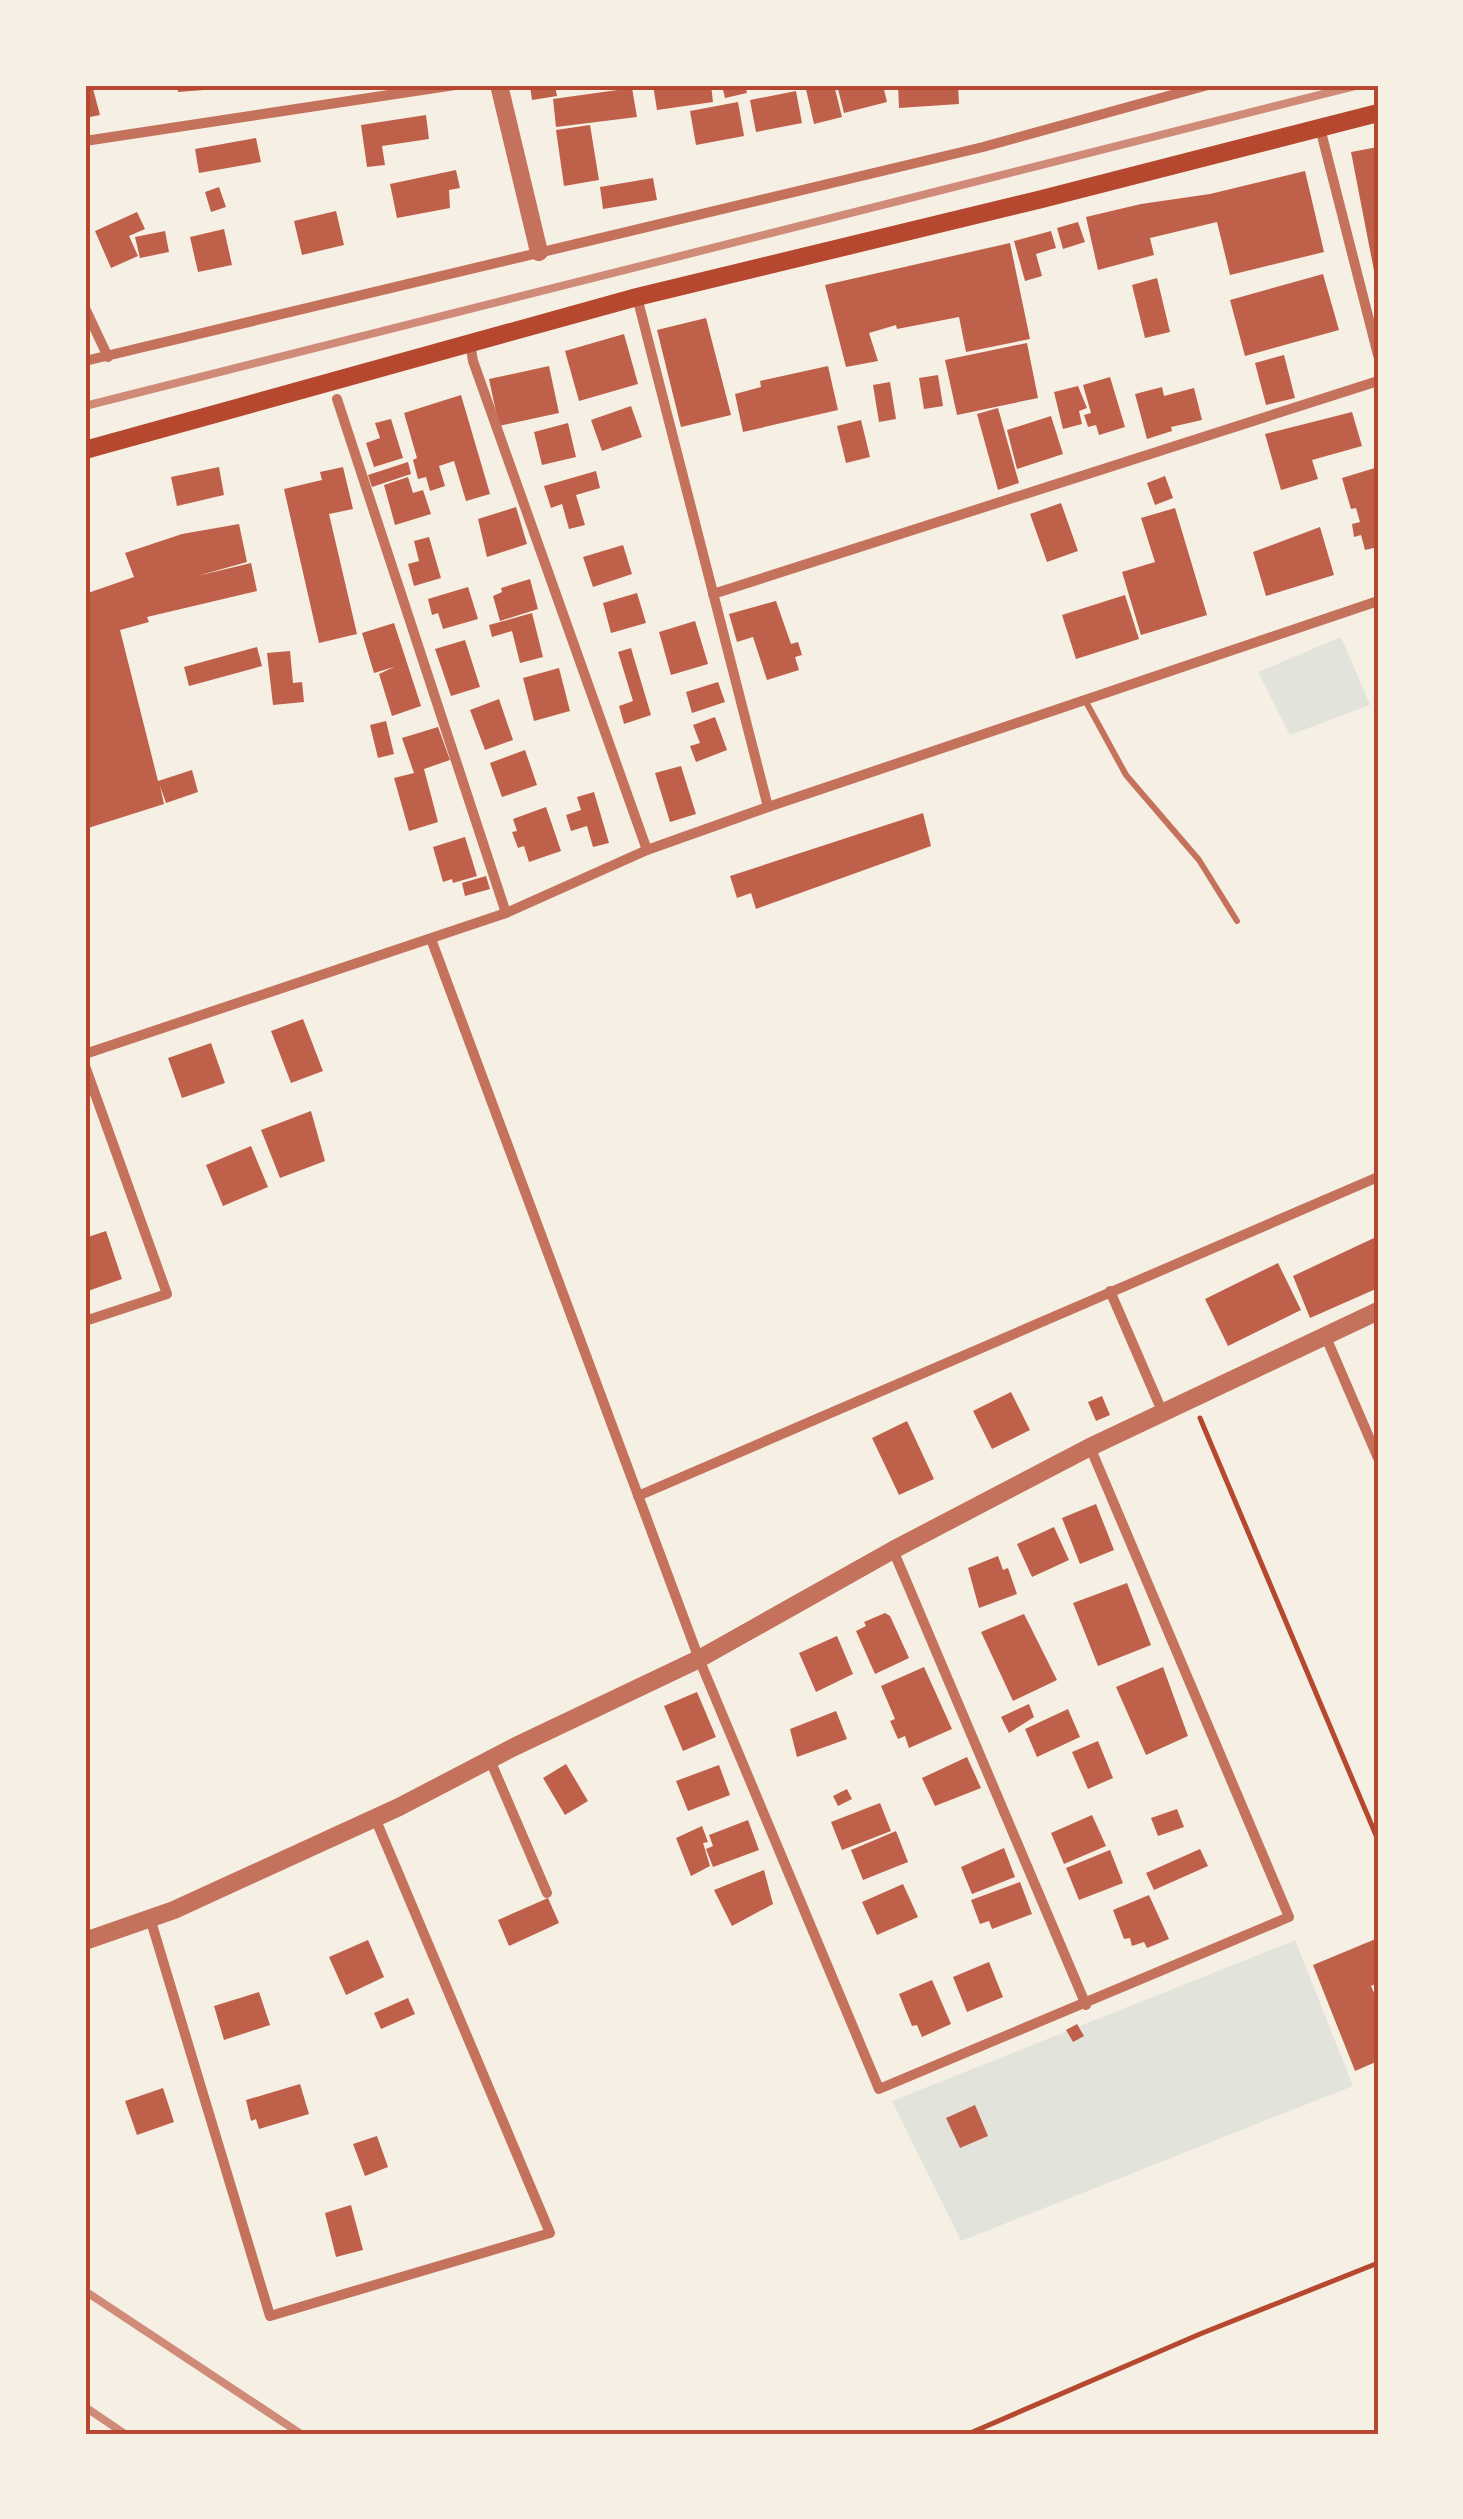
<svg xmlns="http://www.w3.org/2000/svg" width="1463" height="2519" font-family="'Public Sans',sans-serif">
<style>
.green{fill:#e2e4dc}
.building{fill:#bf614a}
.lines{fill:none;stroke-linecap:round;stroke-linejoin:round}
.path{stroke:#b5482f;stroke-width:5}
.service{stroke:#c5725c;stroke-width:6}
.minor{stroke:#c5725c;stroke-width:10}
.tertiary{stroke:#c5725c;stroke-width:18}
.secondary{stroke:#b5482f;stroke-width:18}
.rail{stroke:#cf8b77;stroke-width:8}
.neatline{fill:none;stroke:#b5482f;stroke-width:4}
</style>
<rect width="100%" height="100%" fill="#f6efe4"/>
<!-- green -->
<g class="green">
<polygon points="1341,637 1370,705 1290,735 1258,672"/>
<polygon points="1295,1940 1353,2086 961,2241 892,2101"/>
</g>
<!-- building -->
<g class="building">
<polygon points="85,85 92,85 100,115 85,118"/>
<polygon points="178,85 230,85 230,88 178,92"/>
<polygon points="555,85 557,96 532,100 530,86"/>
<polygon points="653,85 711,85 713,102 657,110"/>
<polygon points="722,85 745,85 747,93 725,98"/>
<polygon points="805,85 834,85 842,117 814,124"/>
<polygon points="837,85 883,85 887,102 844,113"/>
<polygon points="898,85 958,85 959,104 899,108"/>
<polygon points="632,88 637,117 556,127 553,99"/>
<polygon points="796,91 802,123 756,132 750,100"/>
<polygon points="738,102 744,136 696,145 690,111"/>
<polygon points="426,115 429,139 382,146 385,165 367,167 361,125"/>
<polygon points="590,125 599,180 564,186 556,130"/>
<polygon points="256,138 261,162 199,173 195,149"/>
<polygon points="1378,147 1378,281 1376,281 1351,152"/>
<polygon points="456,170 460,188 449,190 450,208 397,218 390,184"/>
<polygon points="1305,171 1324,252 1230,275 1217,222 1150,238 1154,255 1098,270 1086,217 1141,204 1210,194"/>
<polygon points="653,178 657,200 603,209 600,187"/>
<polygon points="219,187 226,207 211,212 205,192"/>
<polygon points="336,211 344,245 302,255 294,221"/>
<polygon points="137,212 145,229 129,236 138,256 111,268 95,231"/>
<polygon points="1078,222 1085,242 1063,249 1057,228"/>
<polygon points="224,229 232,265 198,272 190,237"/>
<polygon points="165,231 169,252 140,258 135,237"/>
<polygon points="1051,231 1056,248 1036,254 1042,276 1025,281 1014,241"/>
<polygon points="1010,243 1030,339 966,352 959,317 897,329 896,325 869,333 878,361 846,367 825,285"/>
<polygon points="1323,274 1339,330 1245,356 1230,300"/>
<polygon points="1157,278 1170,332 1145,338 1132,285"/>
<polygon points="706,318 731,415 681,427 657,330"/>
<polygon points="624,334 638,384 579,401 565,351"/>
<polygon points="1027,343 1038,398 957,415 945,360"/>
<polygon points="1284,355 1295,398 1266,405 1255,363"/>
<polygon points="549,366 559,413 499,426 489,379"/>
<polygon points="828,366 838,410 743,432 735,394 761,387 760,381"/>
<polygon points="938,375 943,406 924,409 919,378"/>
<polygon points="1110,377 1125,427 1099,435 1096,425 1088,427 1084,415 1091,413 1083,385"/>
<polygon points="890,382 896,419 879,422 873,385"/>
<polygon points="1078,386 1087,408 1079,411 1082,424 1063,429 1054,392"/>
<polygon points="1162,387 1164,396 1194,388 1202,420 1171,427 1172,431 1147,439 1135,394"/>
<polygon points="461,395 490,494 466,501 454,461 439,466 445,486 430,491 426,477 418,479 413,460 417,458 404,413"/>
<polygon points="631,406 642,437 602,451 591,420"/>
<polygon points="998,408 1019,483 998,490 977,414"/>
<polygon points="1352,412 1362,446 1312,460 1318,479 1281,490 1265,434"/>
<polygon points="1051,416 1063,454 1017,469 1007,430"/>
<polygon points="391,419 403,458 374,467 366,443 380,438 375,423"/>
<polygon points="861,420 870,457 846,463 837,426"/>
<polygon points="568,423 576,457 542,465 534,432"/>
<polygon points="408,462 411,474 372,487 368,475"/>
<polygon points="219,467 224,495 177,506 171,477"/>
<polygon points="343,467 353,509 329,514 357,634 319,643 284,489 322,480 320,472"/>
<polygon points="1378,467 1378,547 1365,550 1361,535 1354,537 1352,524 1360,522 1356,508 1351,509 1342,478"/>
<polygon points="596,471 600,488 576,495 585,525 569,529 562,504 551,508 544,486"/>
<polygon points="1165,476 1173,498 1155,505 1147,483"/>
<polygon points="408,477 413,493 423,490 431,514 395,525 384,485"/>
<polygon points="1061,503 1078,551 1047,562 1030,514"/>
<polygon points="516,507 527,544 487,557 478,519"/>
<polygon points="1175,508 1207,615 1141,635 1122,572 1155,562 1141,518"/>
<polygon points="239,524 247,562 197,576 251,563 257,591 147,617 149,622 120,630 158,781 192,770 198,792 166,803 160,786 164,804 85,829 85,594 134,577 125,553 182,534"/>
<polygon points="1320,527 1334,575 1266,596 1253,552"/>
<polygon points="429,537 441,578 414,586 408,564 419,561 414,541"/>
<polygon points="623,545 632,574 593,587 583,557"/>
<polygon points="530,579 538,609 500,621 493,596 502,592 501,588"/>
<polygon points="468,587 478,619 443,629 438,613 432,615 428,599"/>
<polygon points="637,593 646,623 611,633 603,603"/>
<polygon points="1125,595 1139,639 1076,659 1062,615"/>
<polygon points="776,601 791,644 798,642 802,655 795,657 799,670 767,680 753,637 737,642 729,614"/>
<polygon points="532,613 543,657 520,663 512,631 492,637 489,625"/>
<polygon points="695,621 708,664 671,675 659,632"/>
<polygon points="394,623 421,706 392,716 379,674 394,667 374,673 362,633"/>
<polygon points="465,640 480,687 451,696 435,649"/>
<polygon points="257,647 262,666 189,686 184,667"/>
<polygon points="631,648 651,715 624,724 619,706 633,701 618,652"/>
<polygon points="290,651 293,683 302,682 304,702 273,705 267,653"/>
<polygon points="559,668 570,711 534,721 523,678"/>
<polygon points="718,682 725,702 692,713 686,692"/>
<polygon points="499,699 513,740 485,750 470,710"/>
<polygon points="715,717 727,750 696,762 690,746 700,743 693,725"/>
<polygon points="386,721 394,754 378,758 370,725"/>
<polygon points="438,727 450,760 424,769 438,822 409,831 394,778 414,773 402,738"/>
<polygon points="525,750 537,785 502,797 490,763"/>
<polygon points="681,766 696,814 670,822 655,773"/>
<polygon points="594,792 609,843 593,847 587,826 571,831 566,815 581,810 577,797"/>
<polygon points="546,807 561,851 529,862 524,846 518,848 512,832 517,831 513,819"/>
<polygon points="923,813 931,846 756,909 751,893 737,898 730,876"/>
<polygon points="465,837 477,876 453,883 452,879 443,882 433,847"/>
<polygon points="486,876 490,889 465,896 462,883"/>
<polygon points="303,1019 323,1071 291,1083 271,1031"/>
<polygon points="211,1043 225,1083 182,1098 168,1058"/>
<polygon points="311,1111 325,1161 280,1178 261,1130"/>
<polygon points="251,1146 268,1187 223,1206 206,1165"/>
<polygon points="106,1231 122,1279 85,1292 85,1238"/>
<polygon points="1374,1238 1378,1247 1378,1288 1310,1318 1293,1276"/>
<polygon points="1278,1263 1301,1310 1228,1346 1205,1299"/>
<polygon points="1011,1392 1030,1430 992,1449 973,1411"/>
<polygon points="1102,1396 1110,1415 1096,1421 1088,1402"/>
<polygon points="907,1421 934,1479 899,1495 872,1438"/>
<polygon points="1096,1504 1114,1550 1080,1564 1062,1518"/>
<polygon points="1054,1527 1069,1560 1032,1577 1017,1544"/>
<polygon points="998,1556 1003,1570 1008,1568 1017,1594 979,1608 968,1568"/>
<polygon points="1127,1583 1151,1645 1098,1666 1073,1603"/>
<polygon points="885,1613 890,1616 909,1658 875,1674 856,1631 866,1626 864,1622"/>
<polygon points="1024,1614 1057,1680 1013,1701 981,1632"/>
<polygon points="837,1636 853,1674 816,1692 799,1653"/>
<polygon points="924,1667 952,1729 909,1748 905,1736 898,1739 890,1721 895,1719 881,1686"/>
<polygon points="1163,1667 1188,1736 1146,1755 1116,1687"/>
<polygon points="697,1692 716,1737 683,1751 664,1706"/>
<polygon points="1029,1704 1034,1717 1009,1733 1001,1717"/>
<polygon points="1068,1709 1080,1737 1037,1757 1025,1729"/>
<polygon points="836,1711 847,1739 797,1757 790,1729"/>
<polygon points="1098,1741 1113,1778 1088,1789 1072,1752"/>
<polygon points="967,1757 981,1788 935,1806 922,1778"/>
<polygon points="566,1764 588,1801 565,1815 543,1778"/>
<polygon points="719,1765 730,1795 688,1811 676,1781"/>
<polygon points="847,1789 852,1799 838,1806 833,1796"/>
<polygon points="880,1803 891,1831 842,1850 831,1822"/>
<polygon points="1177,1809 1184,1827 1158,1836 1151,1818"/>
<polygon points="1092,1815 1106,1846 1064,1864 1051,1833"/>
<polygon points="748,1820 759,1850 713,1867 706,1849 713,1846 709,1835"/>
<polygon points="702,1826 708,1842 703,1843 710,1866 691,1876 676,1838"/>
<polygon points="896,1831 908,1862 863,1880 851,1850"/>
<polygon points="1004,1848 1015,1877 972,1894 961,1867"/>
<polygon points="1200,1849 1208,1866 1154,1890 1146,1873"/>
<polygon points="1110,1850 1123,1883 1079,1900 1066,1868"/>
<polygon points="764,1870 773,1904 732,1926 714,1890"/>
<polygon points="1020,1882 1032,1914 992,1929 989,1921 980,1924 971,1900"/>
<polygon points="903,1884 918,1917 877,1935 862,1902"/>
<polygon points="1149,1895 1169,1939 1147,1948 1144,1942 1132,1946 1130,1938 1124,1939 1113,1910"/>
<polygon points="548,1898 559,1923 509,1946 498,1920"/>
<polygon points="1378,1938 1378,1983 1371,1986 1378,2002 1378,2061 1355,2071 1313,1965"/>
<polygon points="368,1940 384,1977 346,1995 329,1957"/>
<polygon points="989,1962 1003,1997 967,2012 953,1977"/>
<polygon points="932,1980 951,2024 922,2037 917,2025 912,2026 899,1994"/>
<polygon points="259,1992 270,2025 224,2040 214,2006"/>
<polygon points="408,1998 415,2014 381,2029 374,2013"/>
<polygon points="1077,2024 1084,2036 1073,2042 1066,2030"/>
<polygon points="300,2084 309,2114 259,2129 256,2119 251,2121 246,2100"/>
<polygon points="163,2088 174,2122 137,2135 125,2101"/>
<polygon points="975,2105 988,2136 960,2148 946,2118"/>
<polygon points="377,2136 388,2167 365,2176 353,2144"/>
<polygon points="351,2205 363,2250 336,2257 325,2213"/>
</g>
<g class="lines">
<!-- path -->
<g class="path">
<polyline points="1200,1418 1378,1840"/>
<polyline points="968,2434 1200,2334 1378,2263"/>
</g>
<!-- service -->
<polyline class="service" points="1085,700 1126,775 1199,860 1237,921"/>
<!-- minor -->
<g class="minor">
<polyline points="1320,128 1378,355"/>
<polyline points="85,141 455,85"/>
<polyline points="637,297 768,807"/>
<polyline points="85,308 108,357"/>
<polyline points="470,343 473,361 647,850"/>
<polyline points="85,361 983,147 1208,85"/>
<polyline points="337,399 506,913"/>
<polyline points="713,594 1378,381"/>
<polyline points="431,939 699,1659 879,2089 1289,1917 1090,1447"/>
<polyline points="85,1054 506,913 647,850 768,807 1378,601"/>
<polyline points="85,1066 167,1294 85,1321"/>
<polyline points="1110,1291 1162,1411"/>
<polyline points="1325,1335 1378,1458"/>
<polyline points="638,1496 1378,1177"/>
<polyline points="893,1550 1086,2005"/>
<polyline points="490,1760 547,1893"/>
<polyline points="150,1918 270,2316 550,2233 375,1818"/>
</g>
<!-- tertiary -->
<g class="tertiary">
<polyline points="499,85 539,252"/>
<polyline points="85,1941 174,1910 399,1807 514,1747 699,1659 893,1550 1090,1447 1378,1311"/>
</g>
<!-- secondary -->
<polyline class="secondary" points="85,450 637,297 1038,200 1378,113"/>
<!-- rail -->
<g class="rail">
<polyline points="85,406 1359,85"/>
<polyline points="85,2291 301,2434"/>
<polyline points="85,2407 125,2434"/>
</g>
</g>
<!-- border -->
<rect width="1463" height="2519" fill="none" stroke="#f6efe4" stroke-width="175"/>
<rect x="88" y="88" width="1288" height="2344" class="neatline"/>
</svg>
